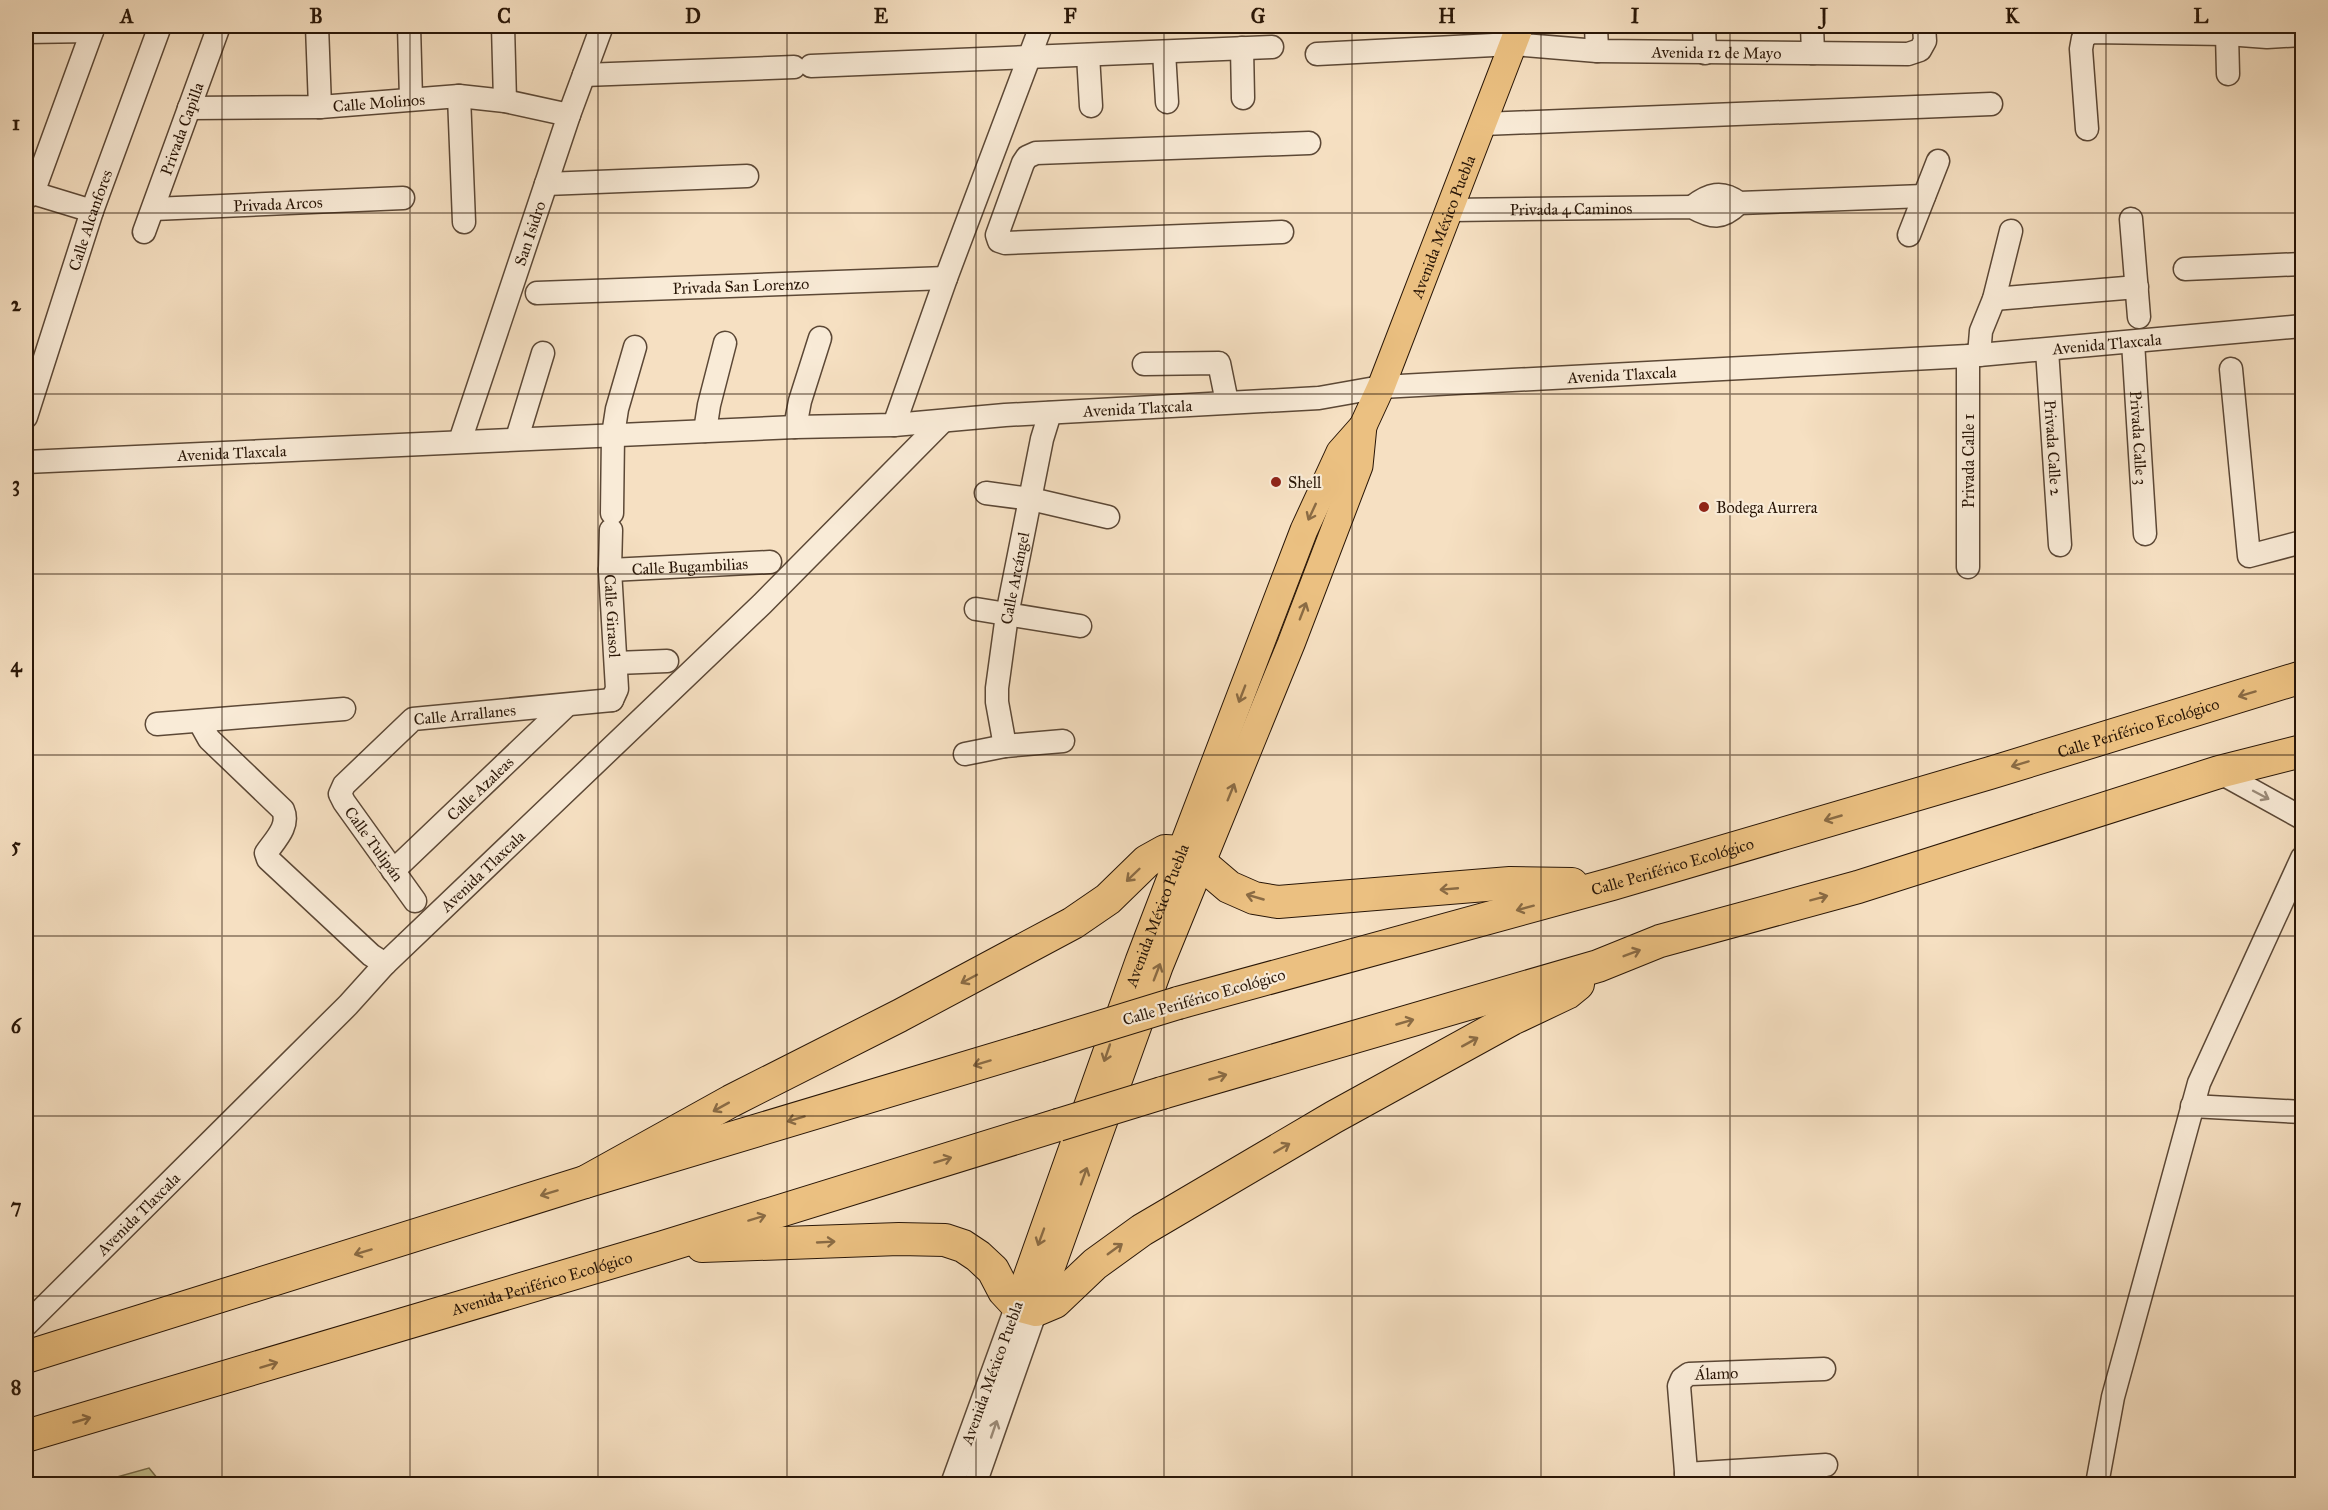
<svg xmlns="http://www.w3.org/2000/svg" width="2328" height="1510" font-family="'IM FELL Great Primer',serif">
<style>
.green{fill:#c3c08e;stroke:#766b4a;stroke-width:1.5}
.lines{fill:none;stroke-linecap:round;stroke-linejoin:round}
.minor-casing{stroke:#5c4836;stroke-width:25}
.major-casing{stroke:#291607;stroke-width:29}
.highway-casing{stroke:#291607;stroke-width:34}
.minor{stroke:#f9ebd7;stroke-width:22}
.major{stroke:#ebc081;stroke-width:27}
.highway{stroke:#ebc081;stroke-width:32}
.highway-bridge-casing{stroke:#291607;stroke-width:34;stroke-linecap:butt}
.highway-bridge{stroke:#ebc081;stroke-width:32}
.oneway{stroke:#8a6b44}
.oneway2{stroke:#9b8b79}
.grid{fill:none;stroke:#291607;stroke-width:1.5;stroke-opacity:0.55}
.poi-dot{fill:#8f2418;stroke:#f9ebd7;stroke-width:2}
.labels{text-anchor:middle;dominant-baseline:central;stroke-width:4.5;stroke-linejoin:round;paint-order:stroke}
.street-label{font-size:16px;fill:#291607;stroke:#f9ebd7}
.poi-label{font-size:16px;fill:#291607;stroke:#f9ebd7;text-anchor:start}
.neatline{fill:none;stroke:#291607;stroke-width:2}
.grid-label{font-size:20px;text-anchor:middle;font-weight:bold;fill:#291607}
</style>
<rect width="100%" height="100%" fill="#f6e0c2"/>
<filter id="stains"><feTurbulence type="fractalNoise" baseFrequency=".00333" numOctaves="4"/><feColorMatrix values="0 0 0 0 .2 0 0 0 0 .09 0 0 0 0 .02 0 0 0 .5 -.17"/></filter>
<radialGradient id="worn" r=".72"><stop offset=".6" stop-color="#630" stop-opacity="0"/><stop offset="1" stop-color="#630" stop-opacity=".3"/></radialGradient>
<!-- green -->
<polygon class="green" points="149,1468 162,1484 92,1484"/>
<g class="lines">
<defs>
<g id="minor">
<polyline points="317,26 320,107"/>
<polyline points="409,26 411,99"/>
<polyline points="503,26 505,101"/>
<polyline points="1596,26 1597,51"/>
<polyline points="1704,26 1705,53"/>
<polyline points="1812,26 1813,53"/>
<polyline points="26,32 92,31"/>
<polyline points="2227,34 2228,74"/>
<polyline points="1242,48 1243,98"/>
<polyline points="1164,52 1167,102"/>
<path id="s1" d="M1317,54L1513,44L1597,51L1908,54L1920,50L1925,41L1924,26"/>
<polyline points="1088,55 1091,106"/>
<polyline points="811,66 1272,47"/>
<polyline points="584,75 794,67"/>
<polyline points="459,96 464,222"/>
<path id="s2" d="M189,108L320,107L459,96L505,101L569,115"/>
<polyline points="1483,124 1991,104"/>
<polyline points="2087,129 2081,49 2083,38 2091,32 2227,34 2267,37 2302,35"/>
<polyline points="546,184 747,176"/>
<polyline points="33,193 94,26"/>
<polyline points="26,198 33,193 92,211"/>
<path d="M1692,207C1709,194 1722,190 1739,203L1924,196"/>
<path id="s3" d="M154,209L403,198"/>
<path id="s4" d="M1451,210L1692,207C1712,218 1722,220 1739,203"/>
<polyline points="2131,219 2139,317"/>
<path id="s5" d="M144,232L219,26"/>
<polyline points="1282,232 1005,243 999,241 997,235 1023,163 1027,157 1036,153 1309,143"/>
<polyline points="1909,235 1938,161"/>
<polyline points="2185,269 2302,264"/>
<path id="s6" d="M537,293L946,278"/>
<polyline points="1994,299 2137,287"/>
<path id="s7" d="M2133,342L2145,534"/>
<path id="s8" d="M2047,350L2060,545"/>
<polyline points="1979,355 1981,331 1994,299 2011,231"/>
<polyline points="1968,356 1968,567"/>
<polyline points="1144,364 1219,363 1227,402"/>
<polyline points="2231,369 2249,556 2302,542"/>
<path id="s9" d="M26,417L92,211L160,26"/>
<polyline points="894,425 946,278 1041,26"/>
<polyline points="795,427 800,401 820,338"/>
<polyline points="705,431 709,405 725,343"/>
<polyline points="517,438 543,353"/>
<path id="s10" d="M460,441L569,115L602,26"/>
<path id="s11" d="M26,462L795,427L894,425L1005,415L1319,398L1381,387L1968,356L2302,326"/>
<polyline points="986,493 1031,499 1108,517"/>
<polyline points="612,513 613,435 617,409 635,347"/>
<path id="s12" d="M611,530L610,570L617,689L612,700"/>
<path id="s13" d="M610,570L770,562"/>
<polyline points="976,609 1080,626"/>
<polyline points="616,663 667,661"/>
<path d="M199,721L209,739L283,810C290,826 275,840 266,853L268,859L371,955L385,964"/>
<polyline points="157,724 344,709"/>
<path id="s14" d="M1005,746L997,702V688L1007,615L1042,439L1050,413"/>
<polyline points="965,754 1005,746 1063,741"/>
<polyline points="2219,772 2302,818"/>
<path id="s15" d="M393,871L567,705"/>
<path id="s16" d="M415,901L344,802L340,794L344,785L413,719L612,700"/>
<polyline points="2192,1106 2302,1112"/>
<path id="s17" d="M26,1325L348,1005L385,964L762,604L942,422"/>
<polyline points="1686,1474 1826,1465"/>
<polyline points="952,1484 1017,1305"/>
<polyline points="975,1484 1036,1310"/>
<path id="s18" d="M1687,1484L1679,1386L1682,1379L1689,1374L1824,1369"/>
<polyline points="2097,1484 2113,1397 2199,1083 2302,858"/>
</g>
<g id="major">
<path id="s19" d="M1017,1305L1139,961L1304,530L1340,452L1363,426L1381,387L1520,26"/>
<polyline points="1036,1310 1159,967 1291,644 1359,466 1363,426"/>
</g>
<g id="highway">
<path id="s20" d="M1178,1003L1612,884L1990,773L2302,677"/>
<polyline points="1162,1093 1598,966 1660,941 1858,887 2219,772 2302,751"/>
<polyline points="585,1182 731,1101 899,1016 1073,923 1108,899 1147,861 1165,851 1183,852 1202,864 1229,887 1254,898 1278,902 1510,883 1572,884"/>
<polyline points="702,1246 899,1239 945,1240 963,1246 978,1256 993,1270 1004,1291 1017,1305 1036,1310 1055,1302 1095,1264 1142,1230 1334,1117 1512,1019 1567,993 1578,984"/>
<polyline points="26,1357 585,1182 1038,1046"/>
<path id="s21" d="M26,1436L663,1247L1058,1125"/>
</g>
</defs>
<!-- minor casing -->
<use href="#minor" class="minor-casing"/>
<!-- major casing -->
<use href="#major" class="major-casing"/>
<!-- highway casing -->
<use href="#highway" class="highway-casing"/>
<!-- minor -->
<use href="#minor" class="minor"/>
<!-- major -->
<use href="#major" class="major"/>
<!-- highway -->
<use href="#highway" class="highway"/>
<defs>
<g id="highway-bridge">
<polyline points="1038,1046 1178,1003"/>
<polyline points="1058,1125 1162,1093"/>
</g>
</defs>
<!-- highway-bridge casing -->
<use href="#highway-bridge" class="highway-bridge-casing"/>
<!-- highway-bridge -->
<use href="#highway-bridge" class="highway-bridge"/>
</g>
<!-- one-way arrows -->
<defs><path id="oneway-shaft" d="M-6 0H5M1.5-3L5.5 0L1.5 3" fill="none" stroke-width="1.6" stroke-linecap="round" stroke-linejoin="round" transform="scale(1.5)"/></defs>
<g class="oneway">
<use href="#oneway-shaft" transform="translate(1312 512) rotate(115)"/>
<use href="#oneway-shaft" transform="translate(1303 611) rotate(-69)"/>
<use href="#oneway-shaft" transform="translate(1242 694) rotate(111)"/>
<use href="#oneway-shaft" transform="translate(2247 694) rotate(163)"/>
<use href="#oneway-shaft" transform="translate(2020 764) rotate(163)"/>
<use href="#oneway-shaft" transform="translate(1231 792) rotate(-68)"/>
<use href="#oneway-shaft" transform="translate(1833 818) rotate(164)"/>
<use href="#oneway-shaft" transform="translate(1133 875) rotate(136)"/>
<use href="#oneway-shaft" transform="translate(1449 889) rotate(175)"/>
<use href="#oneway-shaft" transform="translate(1255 897) rotate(-164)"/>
<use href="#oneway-shaft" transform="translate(1819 898) rotate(-15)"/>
<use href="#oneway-shaft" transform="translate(1525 908) rotate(165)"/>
<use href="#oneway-shaft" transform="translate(1632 953) rotate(-21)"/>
<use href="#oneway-shaft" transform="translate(1157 972) rotate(-69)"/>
<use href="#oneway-shaft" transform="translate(969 979) rotate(152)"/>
<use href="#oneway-shaft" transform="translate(1405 1022) rotate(-16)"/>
<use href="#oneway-shaft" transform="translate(1470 1042) rotate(-29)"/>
<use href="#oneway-shaft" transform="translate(1107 1053) rotate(109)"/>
<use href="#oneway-shaft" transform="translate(982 1063) rotate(163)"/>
<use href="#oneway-shaft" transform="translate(1218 1077) rotate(-16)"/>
<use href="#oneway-shaft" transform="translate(721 1107) rotate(151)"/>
<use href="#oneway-shaft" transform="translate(796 1119) rotate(163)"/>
<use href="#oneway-shaft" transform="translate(1282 1148) rotate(-30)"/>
<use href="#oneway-shaft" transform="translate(943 1160) rotate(-17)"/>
<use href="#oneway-shaft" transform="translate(1084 1176) rotate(-70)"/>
<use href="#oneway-shaft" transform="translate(549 1193) rotate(163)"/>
<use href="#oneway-shaft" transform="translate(757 1218) rotate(-17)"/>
<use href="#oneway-shaft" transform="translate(1041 1237) rotate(110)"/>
<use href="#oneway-shaft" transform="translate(826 1242) rotate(-3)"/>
<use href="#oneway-shaft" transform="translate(1115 1249) rotate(-36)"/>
<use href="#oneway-shaft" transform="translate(363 1252) rotate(163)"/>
<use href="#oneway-shaft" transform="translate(269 1365) rotate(-17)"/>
<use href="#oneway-shaft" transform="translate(82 1420) rotate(-16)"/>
</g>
<g class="oneway2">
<use href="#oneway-shaft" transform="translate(2261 795) rotate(28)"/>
<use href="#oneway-shaft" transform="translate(994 1429) rotate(-71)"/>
</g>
<!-- grid -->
<path class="grid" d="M222,26V1484M410,26V1484M598,26V1484M787,26V1484M976,26V1484M1164,26V1484M1352,26V1484M1541,26V1484M1730,26V1484M1918,26V1484M2106,26V1484M26,213H2302M26,394H2302M26,574H2302M26,755H2302M26,936H2302M26,1116H2302M26,1296H2302"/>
<!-- markers -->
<g class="poi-dot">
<circle cx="1276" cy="482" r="6"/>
<circle cx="1704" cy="507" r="6"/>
</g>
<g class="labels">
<!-- street labels -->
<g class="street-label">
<text stroke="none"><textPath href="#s1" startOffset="400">Avenida 12 de Mayo</textPath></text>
<text stroke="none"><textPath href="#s2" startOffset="190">Calle Molinos</textPath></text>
<text stroke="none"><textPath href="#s5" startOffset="110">Privada Capilla</textPath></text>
<text stroke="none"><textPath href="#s3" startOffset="124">Privada Arcos</textPath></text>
<text stroke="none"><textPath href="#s4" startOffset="120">Privada 4 Caminos</textPath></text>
<text stroke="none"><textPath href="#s9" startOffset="207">Calle Alcanfores</textPath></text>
<text stroke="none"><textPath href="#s19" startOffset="1162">Avenida México Puebla</textPath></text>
<text stroke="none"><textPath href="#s10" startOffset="219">San Isidro</textPath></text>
<text stroke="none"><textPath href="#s6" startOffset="204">Privada San Lorenzo</textPath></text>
<text stroke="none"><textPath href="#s11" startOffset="2085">Avenida Tlaxcala</textPath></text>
<text stroke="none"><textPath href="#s11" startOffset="1599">Avenida Tlaxcala</textPath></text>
<text stroke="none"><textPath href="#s11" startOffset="1113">Avenida Tlaxcala</textPath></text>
<text stroke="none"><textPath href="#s7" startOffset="96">Privada Calle 3</textPath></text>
<text stroke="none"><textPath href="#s8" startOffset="98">Privada Calle 2</textPath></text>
<text stroke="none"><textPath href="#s11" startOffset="206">Avenida Tlaxcala</textPath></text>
<text transform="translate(1968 461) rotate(-90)">Privada Calle 1</text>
<text stroke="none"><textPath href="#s13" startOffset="80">Calle Bugambilias</textPath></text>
<text stroke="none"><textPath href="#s14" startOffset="170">Calle Arcángel</textPath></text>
<text stroke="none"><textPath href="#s12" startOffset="86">Calle Girasol</textPath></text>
<text stroke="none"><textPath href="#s16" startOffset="288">Calle Arrallanes</textPath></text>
<text stroke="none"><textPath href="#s20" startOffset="999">Calle Periférico Ecológico</textPath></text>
<text stroke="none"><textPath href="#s15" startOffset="120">Calle Azaleas</textPath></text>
<text transform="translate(374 844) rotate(54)">Calle Tulipán</text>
<text stroke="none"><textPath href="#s20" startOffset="513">Calle Periférico Ecológico</textPath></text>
<text stroke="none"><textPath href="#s17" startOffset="644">Avenida Tlaxcala</textPath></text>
<text stroke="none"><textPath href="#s19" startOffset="414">Avenida México Puebla</textPath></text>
<text transform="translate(1204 997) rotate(-16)">Calle Periférico Ecológico</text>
<text stroke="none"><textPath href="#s17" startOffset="158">Avenida Tlaxcala</textPath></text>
<text stroke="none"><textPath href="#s21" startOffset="538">Avenida Periférico Ecológico</textPath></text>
<text transform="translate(992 1373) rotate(-70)">Avenida México Puebla</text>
<text stroke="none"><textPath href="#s18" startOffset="142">Álamo</textPath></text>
</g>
<!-- poi labels -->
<g class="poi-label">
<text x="1288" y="482">Shell</text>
<text x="1716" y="507">Bodega Aurrera</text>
</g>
</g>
<!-- margin -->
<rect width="2328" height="1510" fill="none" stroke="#f6e0c2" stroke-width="66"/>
<rect x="33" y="33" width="2262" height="1444" class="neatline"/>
<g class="grid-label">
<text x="127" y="23">A</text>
<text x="316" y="23">B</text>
<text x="504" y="23">C</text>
<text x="693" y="23">D</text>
<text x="881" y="23">E</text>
<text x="1070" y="23">F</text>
<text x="1258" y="23">G</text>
<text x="1447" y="23">H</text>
<text x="1635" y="23">I</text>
<text x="1824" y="23">J</text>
<text x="2012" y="23">K</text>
<text x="2201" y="23">L</text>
<text x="16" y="130">1</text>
<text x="16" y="311">2</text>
<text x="16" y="491">3</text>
<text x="16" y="672">4</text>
<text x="16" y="852">5</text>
<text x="16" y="1033">6</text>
<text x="16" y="1213">7</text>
<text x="16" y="1394">8</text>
</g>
<rect width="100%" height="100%" filter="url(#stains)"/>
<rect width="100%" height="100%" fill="url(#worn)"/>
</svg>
